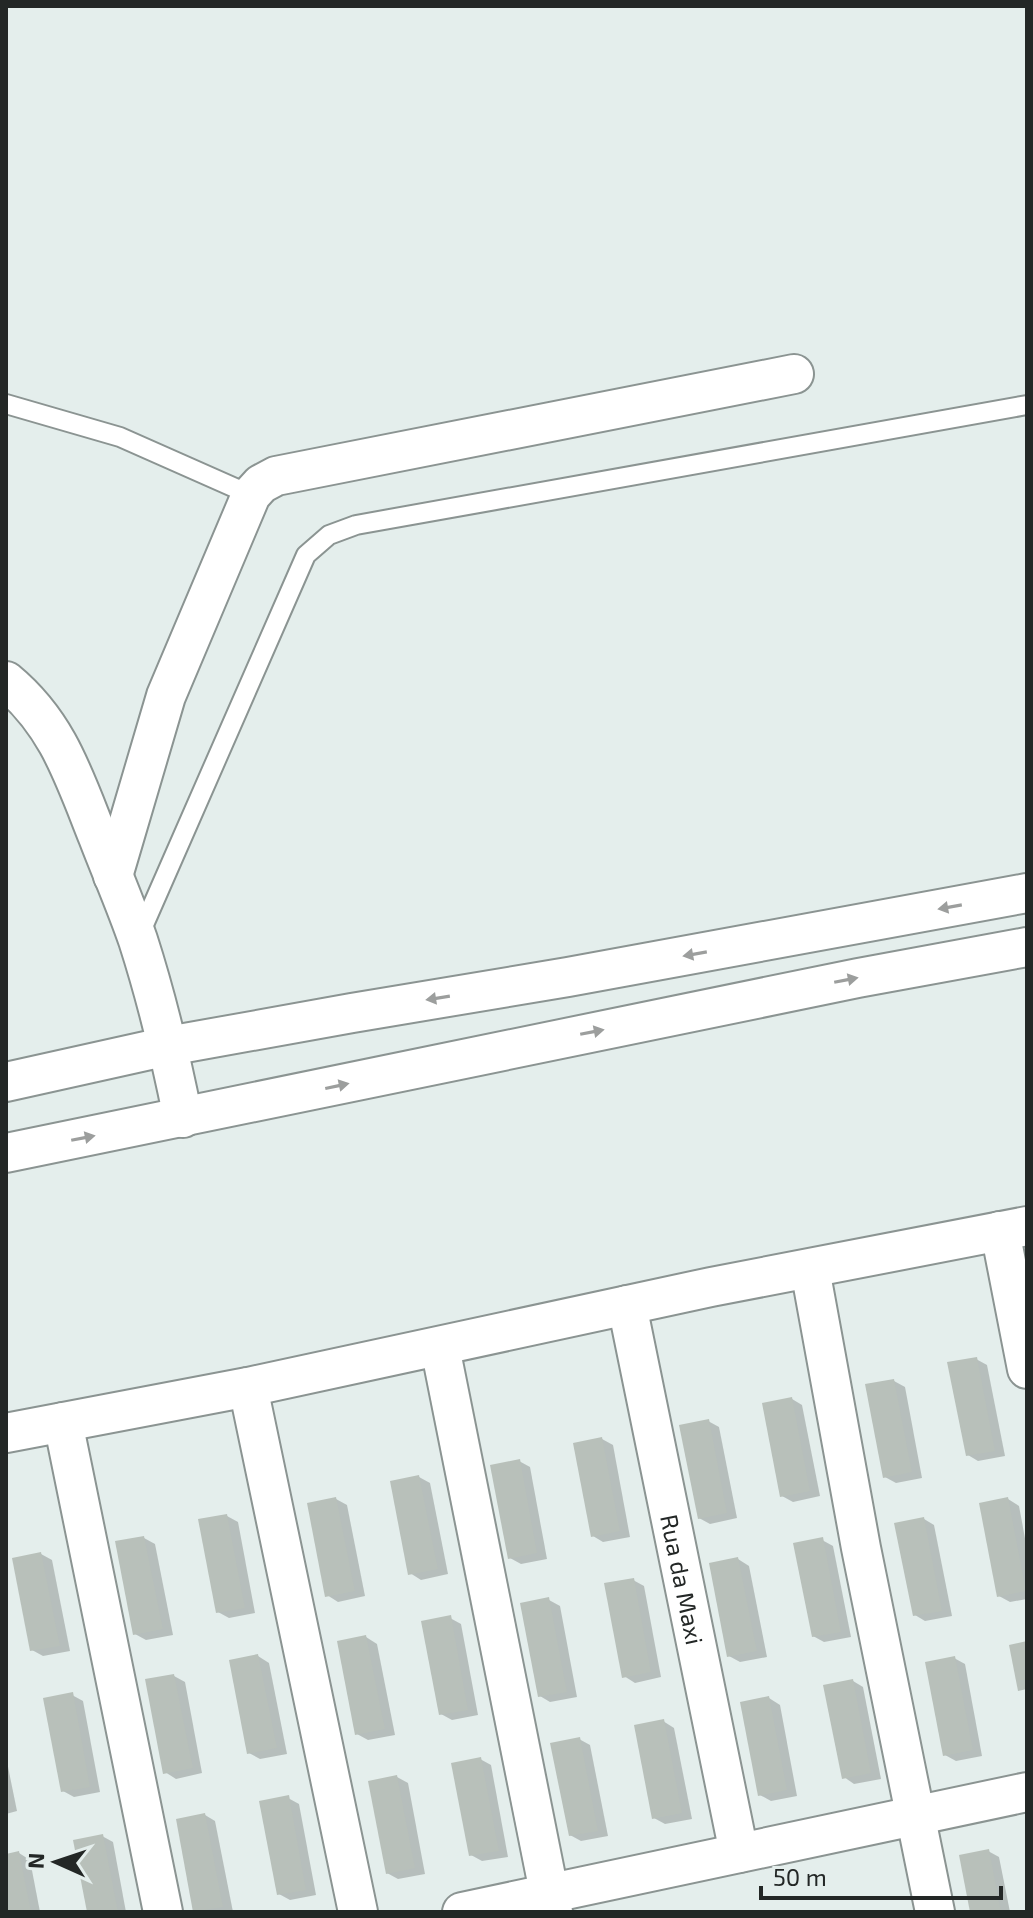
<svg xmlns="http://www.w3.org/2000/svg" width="1033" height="1918" font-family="'Exo 2',sans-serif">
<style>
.shadow{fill:#0003}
.building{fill:#b8c0ba}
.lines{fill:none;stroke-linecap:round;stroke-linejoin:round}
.service-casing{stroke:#8b9492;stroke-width:22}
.minor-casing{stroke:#8b9492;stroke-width:42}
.service{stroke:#fff;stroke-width:18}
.minor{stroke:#fff;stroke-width:38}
.oneway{fill:#9c9e9d}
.labels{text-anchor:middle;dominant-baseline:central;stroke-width:6;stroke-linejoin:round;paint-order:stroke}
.street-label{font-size:24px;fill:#232726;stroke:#e4eeec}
</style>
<rect width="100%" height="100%" fill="#e4eeec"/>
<!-- shadow -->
<g class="shadow">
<polygon points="976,1359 987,1365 1005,1456 978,1461 968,1455"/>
<polygon points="894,1381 905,1387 922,1478 896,1483 885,1477"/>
<polygon points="792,1399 802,1405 820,1496 793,1502 782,1496"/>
<polygon points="708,1421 719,1427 737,1518 710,1524 699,1518"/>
<polygon points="602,1439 613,1445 630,1537 603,1542 593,1536"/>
<polygon points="519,1461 530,1467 547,1559 521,1564 510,1558"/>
<polygon points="419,1477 430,1483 448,1574 421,1580 410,1573"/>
<polygon points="336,1499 347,1505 365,1596 338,1602 327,1595"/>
<polygon points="1008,1499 1019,1506 1027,1549 1027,1599 1010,1602 999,1596"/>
<polygon points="227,1516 238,1522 255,1613 229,1618 218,1612"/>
<polygon points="924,1519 934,1525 952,1616 925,1621 915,1615"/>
<polygon points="144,1538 155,1544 173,1635 146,1640 135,1634"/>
<polygon points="822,1540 833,1546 851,1637 824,1642 813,1636"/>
<polygon points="41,1554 52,1560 70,1651 43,1656 32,1650"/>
<polygon points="738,1559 749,1566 767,1657 740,1662 729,1656"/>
<polygon points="633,1580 644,1586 661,1677 635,1683 624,1676"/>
<polygon points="549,1600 560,1606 577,1697 550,1702 540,1696"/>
<polygon points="450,1618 461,1624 478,1715 452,1720 441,1714"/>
<polygon points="366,1637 377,1644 395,1735 368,1740 357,1734"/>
<polygon points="258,1656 269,1663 287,1754 260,1759 249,1753"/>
<polygon points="954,1658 965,1664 982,1756 956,1761 945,1755"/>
<polygon points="174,1676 185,1682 202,1773 176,1779 165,1772"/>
<polygon points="853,1681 863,1687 881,1779 854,1784 844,1777"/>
<polygon points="72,1695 83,1701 100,1792 74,1797 63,1791"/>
<polygon points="769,1698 780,1705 797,1796 771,1801 760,1795"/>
<polygon points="663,1721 674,1728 692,1819 665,1824 654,1818"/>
<polygon points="579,1739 590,1745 608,1836 581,1841 570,1835"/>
<polygon points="6,1757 17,1811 6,1814"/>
<polygon points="480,1759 491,1765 508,1857 482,1861 471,1855"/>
<polygon points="397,1777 408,1783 425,1874 398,1879 387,1873"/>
<polygon points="288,1798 299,1804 316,1895 290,1900 279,1894"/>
<polygon points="205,1815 215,1821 233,1912 195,1912 178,1821"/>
<polygon points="102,1836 113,1842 126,1912 89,1912"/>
<polygon points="988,1851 999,1857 1010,1912 972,1912"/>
<polygon points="19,1853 30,1860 40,1912 6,1912 6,1856"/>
</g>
<!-- building -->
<g class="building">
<polygon points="977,1357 995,1451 966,1456 947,1362"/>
<polygon points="894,1379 912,1472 883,1478 865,1384"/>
<polygon points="792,1397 810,1491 780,1497 762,1403"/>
<polygon points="709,1419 727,1513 698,1519 679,1425"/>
<polygon points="602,1437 620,1531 591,1537 573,1443"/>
<polygon points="520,1459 537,1553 508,1559 490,1465"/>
<polygon points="419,1475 438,1569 408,1575 390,1481"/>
<polygon points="336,1497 355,1591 325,1597 307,1503"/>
<polygon points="1008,1497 1026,1591 997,1597 979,1503"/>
<polygon points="227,1514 245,1608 216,1613 198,1519"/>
<polygon points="924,1517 942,1611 913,1616 894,1523"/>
<polygon points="144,1536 163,1629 133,1635 115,1541"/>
<polygon points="823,1537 841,1632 812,1637 793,1543"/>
<polygon points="41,1552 60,1646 30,1651 12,1558"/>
<polygon points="738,1557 757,1651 727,1657 709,1563"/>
<polygon points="634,1578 651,1672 622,1678 604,1583"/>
<polygon points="549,1597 567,1692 538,1697 520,1603"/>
<polygon points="451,1615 468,1710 439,1715 421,1621"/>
<polygon points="366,1635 385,1729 355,1735 337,1641"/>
<polygon points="1027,1641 1027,1689 1018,1691 1009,1645"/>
<polygon points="258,1654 277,1748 247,1754 229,1660"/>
<polygon points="955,1656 973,1750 943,1756 925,1662"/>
<polygon points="174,1674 193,1768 163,1774 145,1679"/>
<polygon points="853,1679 871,1773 842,1779 823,1685"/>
<polygon points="73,1692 90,1787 61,1792 43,1698"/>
<polygon points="769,1696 787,1790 758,1796 740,1702"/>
<polygon points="664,1719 682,1813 652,1819 634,1725"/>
<polygon points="580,1737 598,1831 569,1836 550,1743"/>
<polygon points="481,1757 499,1851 469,1856 451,1763"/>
<polygon points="397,1775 415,1868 386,1874 368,1781"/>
<polygon points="289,1795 306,1890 277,1895 259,1801"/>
<polygon points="205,1813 223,1907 193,1912 176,1819"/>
<polygon points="103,1834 118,1912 87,1912 73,1840"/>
<polygon points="989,1849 1001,1912 970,1912 959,1855"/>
<polygon points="19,1851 31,1912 6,1912 6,1854"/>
</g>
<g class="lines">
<defs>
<g id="service">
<polyline points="6,404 120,437 251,495"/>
<polyline points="139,936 306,555 329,535 356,525 1027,405"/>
</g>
<g id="minor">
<path d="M6,681C58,724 74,777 98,837C111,871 126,905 138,940C157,999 171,1058 183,1118"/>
<polyline points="113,876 166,696 251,495 261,484 276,476 794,374"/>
<polyline points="6,1082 168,1046 352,1013 568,977 1027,893"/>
<polyline points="6,1153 858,978 1027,947"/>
<polyline points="1000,1231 1027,1369"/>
<polyline points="810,1269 861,1548 935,1912"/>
<path id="s1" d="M627,1305L739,1853"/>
<polyline points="440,1347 553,1912"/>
<polyline points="248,1387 358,1912"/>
<polyline points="63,1422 163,1912"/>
<polyline points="6,1433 248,1387 711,1287 1027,1226"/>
<polyline points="462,1912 1027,1792"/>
</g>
</defs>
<!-- service casing -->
<use href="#service" class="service-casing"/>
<!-- minor casing -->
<use href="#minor" class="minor-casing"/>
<!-- service -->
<use href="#service" class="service"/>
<!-- minor -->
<use href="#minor" class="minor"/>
</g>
<!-- one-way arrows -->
<defs><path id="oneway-solid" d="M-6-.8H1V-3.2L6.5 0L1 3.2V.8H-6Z" transform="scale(2)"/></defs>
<g class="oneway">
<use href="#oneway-solid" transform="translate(950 907) rotate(170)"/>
<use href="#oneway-solid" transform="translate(695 954) rotate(170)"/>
<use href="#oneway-solid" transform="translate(846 980) rotate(-11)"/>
<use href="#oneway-solid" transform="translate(438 998) rotate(171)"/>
<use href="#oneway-solid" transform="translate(592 1032) rotate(-11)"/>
<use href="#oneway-solid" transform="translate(337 1086) rotate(-12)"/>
<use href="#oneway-solid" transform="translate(83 1138) rotate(-11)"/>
</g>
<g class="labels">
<!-- street labels -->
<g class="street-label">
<text stroke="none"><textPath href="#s1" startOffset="280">Rua da Maxi</textPath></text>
</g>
</g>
<!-- border -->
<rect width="1033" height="1918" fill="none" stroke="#232726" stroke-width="16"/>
<!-- north arrow -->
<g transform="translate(56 1862) rotate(273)" stroke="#e4eeec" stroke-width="6" paint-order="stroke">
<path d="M0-6L14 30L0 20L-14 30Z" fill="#232726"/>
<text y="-12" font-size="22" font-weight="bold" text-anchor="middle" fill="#232726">N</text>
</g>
<!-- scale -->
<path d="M761 1886v12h240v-12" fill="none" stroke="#232726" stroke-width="4"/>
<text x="773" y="1886" font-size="24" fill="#232726" stroke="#e4eeec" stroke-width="6" paint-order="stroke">50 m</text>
</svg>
